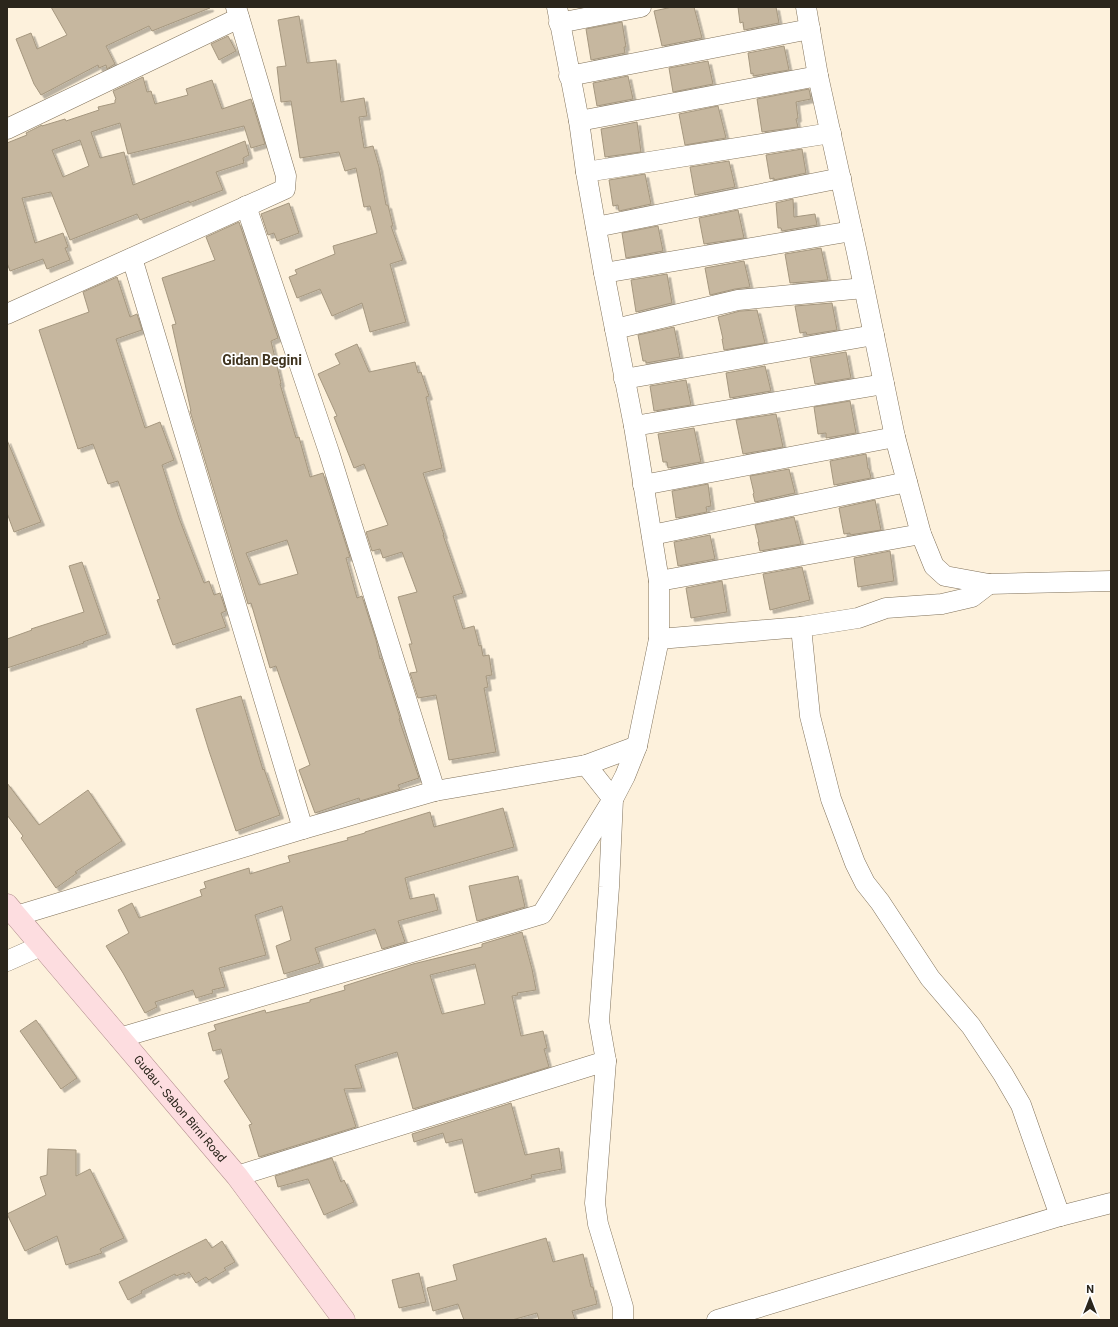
<svg xmlns="http://www.w3.org/2000/svg" width="1118" height="1327" font-family="Roboto,sans-serif">
<style>
.building{fill:#c6b79f;stroke:#a5977f;fill-rule:evenodd;filter:url(#shadow)}
.lines{fill:none;stroke-linecap:round;stroke-linejoin:round}
.minor-casing{stroke:#80725b;stroke-width:21}
.major-casing{stroke:#b28f8e;stroke-width:23}
.minor{stroke:#fff;stroke-width:20}
.major{stroke:#fddde0;stroke-width:22}
.labels{text-anchor:middle;dominant-baseline:central;stroke-width:3.5;stroke-linejoin:round;paint-order:stroke}
.street-label{font-size:12px;fill:#2b261c;stroke:#fff}
.quarter-label{font-size:14px;font-weight:bold;fill:#40341f;stroke:#fff}
</style>
<defs>
<filter id="shadow"><feDropShadow dx="3.5" dy="3.5" stdDeviation="0" flood-color="#0004"/></filter>
</defs>
<rect width="100%" height="100%" fill="#fdf1dc"/>
<!-- building -->
<g class="building">
<polygon points="51,7 210,7 210,8 152,31 149,26 106,46 115,64 107,69 106,65 99,68 98,65 41,95 34,84 16,39 31,33 37,49 67,35"/>
<polygon points="672,7 694,7 702,38 662,46 654,11"/>
<polygon points="738,7 776,7 779,23 744,30 743,22 740,23"/>
<polygon points="299,16 307,63 336,60 341,102 364,98 367,116 359,117 364,148 373,146 379,167 386,205 388,205 393,226 391,226 403,260 390,264 406,322 370,332 362,303 332,316 320,289 297,298 289,277 297,274 295,270 335,254 333,246 377,233 370,206 364,207 356,168 345,171 339,152 300,158 291,101 281,102 277,67 286,66 278,20"/>
<polygon points="622,22 626,47 624,47 625,53 591,60 586,29"/>
<polygon points="228,36 236,51 219,60 211,44"/>
<polygon points="784,46 789,70 753,76 753,73 751,74 748,53"/>
<polygon points="708,61 713,84 673,92 669,68"/>
<polygon points="628,76 633,99 597,106 593,83"/>
<path d="M143,77L147,92L151,91L155,104L188,95L186,89L212,80L222,109L251,99L265,144L251,148L244,126L128,154L120,123L91,132L100,158L124,152L133,185L245,141L249,155L243,158L244,163L216,172L223,190L189,203V201L140,220L137,214L70,240L51,192L22,198L35,243L63,233L68,247L65,248L70,260L47,269L43,259L10,271L7,263V143L27,135L26,133L42,125V126L65,119L66,121L99,110L98,107L115,103V100L116,99L113,91ZM80,140L89,166L63,177L52,150Z"/>
<polygon points="809,89 811,99 796,102 798,118 796,119 798,127 762,132 757,99"/>
<polygon points="718,106 726,138 685,145 679,114"/>
<polygon points="637,122 641,152 605,157 601,129"/>
<polygon points="802,149 806,173 774,180 774,178 770,179 766,155"/>
<polygon points="729,161 735,187 695,195 690,167"/>
<polygon points="645,174 651,204 619,211 618,205 613,206 609,180"/>
<polygon points="793,199 794,217 815,214 817,225 782,231 781,228 778,228 776,203"/>
<polygon points="289,203 299,233 277,241 274,233 268,235 261,214"/>
<polygon points="738,210 744,238 704,244 699,218"/>
<path d="M239,222L278,338L271,341L281,383L280,384L296,438L299,437L310,477L323,473L350,557L346,558L357,598L362,596L376,640L380,659L381,658L400,718L399,719L419,778L398,785L400,789L360,801L359,798L315,813L299,770L310,765L276,666L270,668L251,603L248,604L190,411H191L172,325L176,324L162,278L215,260L206,237ZM287,540L298,574L259,585L246,553Z"/>
<polygon points="658,226 663,251 626,258 622,233"/>
<polygon points="821,248 828,280 790,283 785,254"/>
<polygon points="744,261 750,287 735,289 710,295 705,268"/>
<polygon points="667,274 672,303 636,312 631,280"/>
<polygon points="117,277 130,317 137,314 142,330 116,339 145,428 160,422 174,460 162,465 179,518 204,583 209,581 214,595 220,593 226,611 221,613 226,627 173,645 157,600 160,599 118,481 108,484 93,444 78,449 39,330 89,312 83,292"/>
<polygon points="832,303 837,330 807,335 806,332 800,333 795,306"/>
<polygon points="757,310 765,343 724,350 722,339 723,339 718,317 740,311"/>
<polygon points="674,327 680,357 646,363 646,361 643,361 638,335"/>
<polygon points="357,344 369,372 415,362 418,373 421,372 429,396 426,397 442,468 423,473 444,535 443,535 463,593 453,596 463,629 474,626 479,646 481,645 483,656 489,655 492,675 486,676 488,687 484,688 496,752 449,760 436,695 418,698 410,673 417,672 409,644 412,644 398,597 417,592 402,552 383,558 380,549 372,551 366,532 388,525 364,464 354,468 334,417 337,416 318,374 340,364 335,354"/>
<polygon points="846,352 851,378 815,384 810,358"/>
<polygon points="765,366 771,391 730,398 726,373"/>
<polygon points="686,380 691,405 654,411 650,386"/>
<polygon points="850,401 856,433 826,438 826,433 818,434 814,407"/>
<polygon points="776,414 783,447 743,454 736,420"/>
<polygon points="694,428 701,462 668,468 667,462 663,462 658,434"/>
<polygon points="7,440 41,522 14,532 7,513"/>
<polygon points="866,454 868,469 869,469 871,478 834,485 830,461"/>
<polygon points="789,469 795,493 755,502 753,494 754,493 750,476"/>
<polygon points="708,484 711,506 706,507 707,512 676,518 672,491"/>
<polygon points="875,500 881,530 850,535 850,533 844,534 839,508"/>
<polygon points="794,517 801,544 760,551 758,542 759,542 755,525"/>
<polygon points="710,535 715,559 678,566 674,542"/>
<polygon points="890,551 894,581 858,587 854,558"/>
<polygon points="82,562 107,634 83,642 84,643 7,668 7,639 32,630 31,629 84,612 69,566"/>
<polygon points="802,567 810,600 770,610 763,574"/>
<polygon points="722,581 727,612 691,618 686,588"/>
<polygon points="241,696 263,770 264,769 280,815 236,831 209,751 196,709"/>
<polygon points="7,783 39,825 88,790 122,841 75,872 77,873 56,888 21,838 23,836 7,815"/>
<polygon points="503,808 514,847 405,878 410,899 434,894 438,910 398,921 405,942 382,949 375,929 315,948 320,963 284,974 276,946 291,940 282,906 255,915 266,955 219,968 225,987 212,990 213,993 196,998 193,990 155,1002 157,1007 145,1013 123,973 106,946 129,933 118,910 132,903 139,918 202,896 200,890 206,888 204,882 249,868 250,874 279,865 290,862 288,856 348,840 347,838 365,833 365,832 430,812 434,827"/>
<polygon points="518,876 525,907 477,921 469,886"/>
<path d="M522,932L532,969L536,990L517,993L518,995L512,996L521,1036L543,1031L547,1048L544,1049L549,1067L413,1109L397,1052L355,1065L362,1088L344,1089L356,1127L259,1157L249,1125L252,1124L224,1081L229,1078L221,1049L213,1051L208,1033L216,1030L214,1025L265,1010L266,1013L310,1002V1000L345,990L344,986L413,964L482,947V944ZM475,964L485,1004L442,1014L430,975Z"/>
<polygon points="36,1020 77,1078 61,1089 20,1031"/>
<polygon points="511,1103 525,1155 559,1148 562,1169 531,1175 532,1178 475,1193 462,1139 446,1143 443,1133 414,1142 412,1134"/>
<polygon points="48,1149 76,1150 76,1176 90,1169 124,1238 100,1249 102,1253 66,1265 57,1236 25,1251 7,1214 46,1195 40,1177 47,1175"/>
<polygon points="332,1158 341,1182 344,1180 354,1202 324,1215 308,1179 278,1187 275,1176"/>
<polygon points="546,1238 553,1262 583,1254 591,1287 593,1287 597,1304 572,1311 575,1320 539,1320 537,1313 512,1320 464,1320 458,1304 433,1311 427,1288 457,1280 453,1265"/>
<polygon points="206,1239 212,1248 222,1241 235,1262 224,1268 226,1270 209,1280 206,1277 196,1283 189,1272 185,1275 184,1273 176,1276 175,1274 141,1291 142,1293 128,1300 119,1282"/>
<polygon points="419,1273 426,1302 399,1308 392,1280"/>
</g>
<g class="lines">
<defs>
<g id="minor">
<polyline points="806,7 818,76 857,253 895,437 921,534 934,566 945,576 989,584 1111,581"/>
<polyline points="559,23 641,7"/>
<polyline points="569,76 810,29"/>
<polyline points="579,121 818,76"/>
<polyline points="7,129 239,18"/>
<polyline points="586,172 831,133"/>
<polyline points="246,206 329,452 435,791"/>
<polyline points="596,227 841,178"/>
<polyline points="132,258 303,829"/>
<polyline points="604,273 852,231"/>
<polyline points="7,314 285,189 286,176 236,7"/>
<polyline points="615,329 738,300 864,288"/>
<polyline points="624,379 874,335"/>
<polyline points="634,426 884,384"/>
<polyline points="643,485 895,437"/>
<polyline points="652,535 907,482"/>
<polyline points="659,581 921,534"/>
<polyline points="801,627 810,716 831,799 855,863 865,883 880,902 930,978 971,1026 1003,1074 1021,1105 1060,1216"/>
<polyline points="659,639 801,627 858,618 886,608 942,604 972,597 989,584"/>
<polyline points="586,765 613,799 609,887 599,1021 606,1061 595,1203 598,1224 623,1307 623,1320"/>
<polyline points="16,916 303,829 435,791 586,765 637,746"/>
<polyline points="7,961 41,946"/>
<polyline points="119,1038 542,914 613,799 625,776 637,746 659,639 659,581 634,426 604,273 586,172 579,121 557,7"/>
<polyline points="237,1176 606,1061"/>
<polyline points="717,1320 1060,1216 1111,1203"/>
</g>
<g id="major">
<path id="s1" d="M7,905L237,1176L344,1320"/>
</g>
</defs>
<!-- minor casing -->
<use href="#minor" class="minor-casing"/>
<!-- major casing -->
<use href="#major" class="major-casing"/>
<!-- minor -->
<use href="#minor" class="minor"/>
<!-- major -->
<use href="#major" class="major"/>
</g>
<g class="labels">
<!-- street labels -->
<g class="street-label">
<text stroke="none"><textPath href="#s1" startOffset="267">Gudau - Sabon Birni Road</textPath></text>
</g>
<!-- quarter labels -->
<g class="quarter-label">
<text x="262" y="360">Gidan Begini</text>
</g>
</g>
<!-- border -->
<rect width="1118" height="1327" fill="none" stroke="#2b261c" stroke-width="16"/>
<!-- north arrow -->
<g transform="translate(1090 1299)" stroke="#ffffff" stroke-width="3" paint-order="stroke">
<path d="M0-3L7 15L0 10L-7 15Z" fill="#2b261c"/>
<text y="-6" font-size="11" font-weight="bold" text-anchor="middle" fill="#2b261c">N</text>
</g>
</svg>
